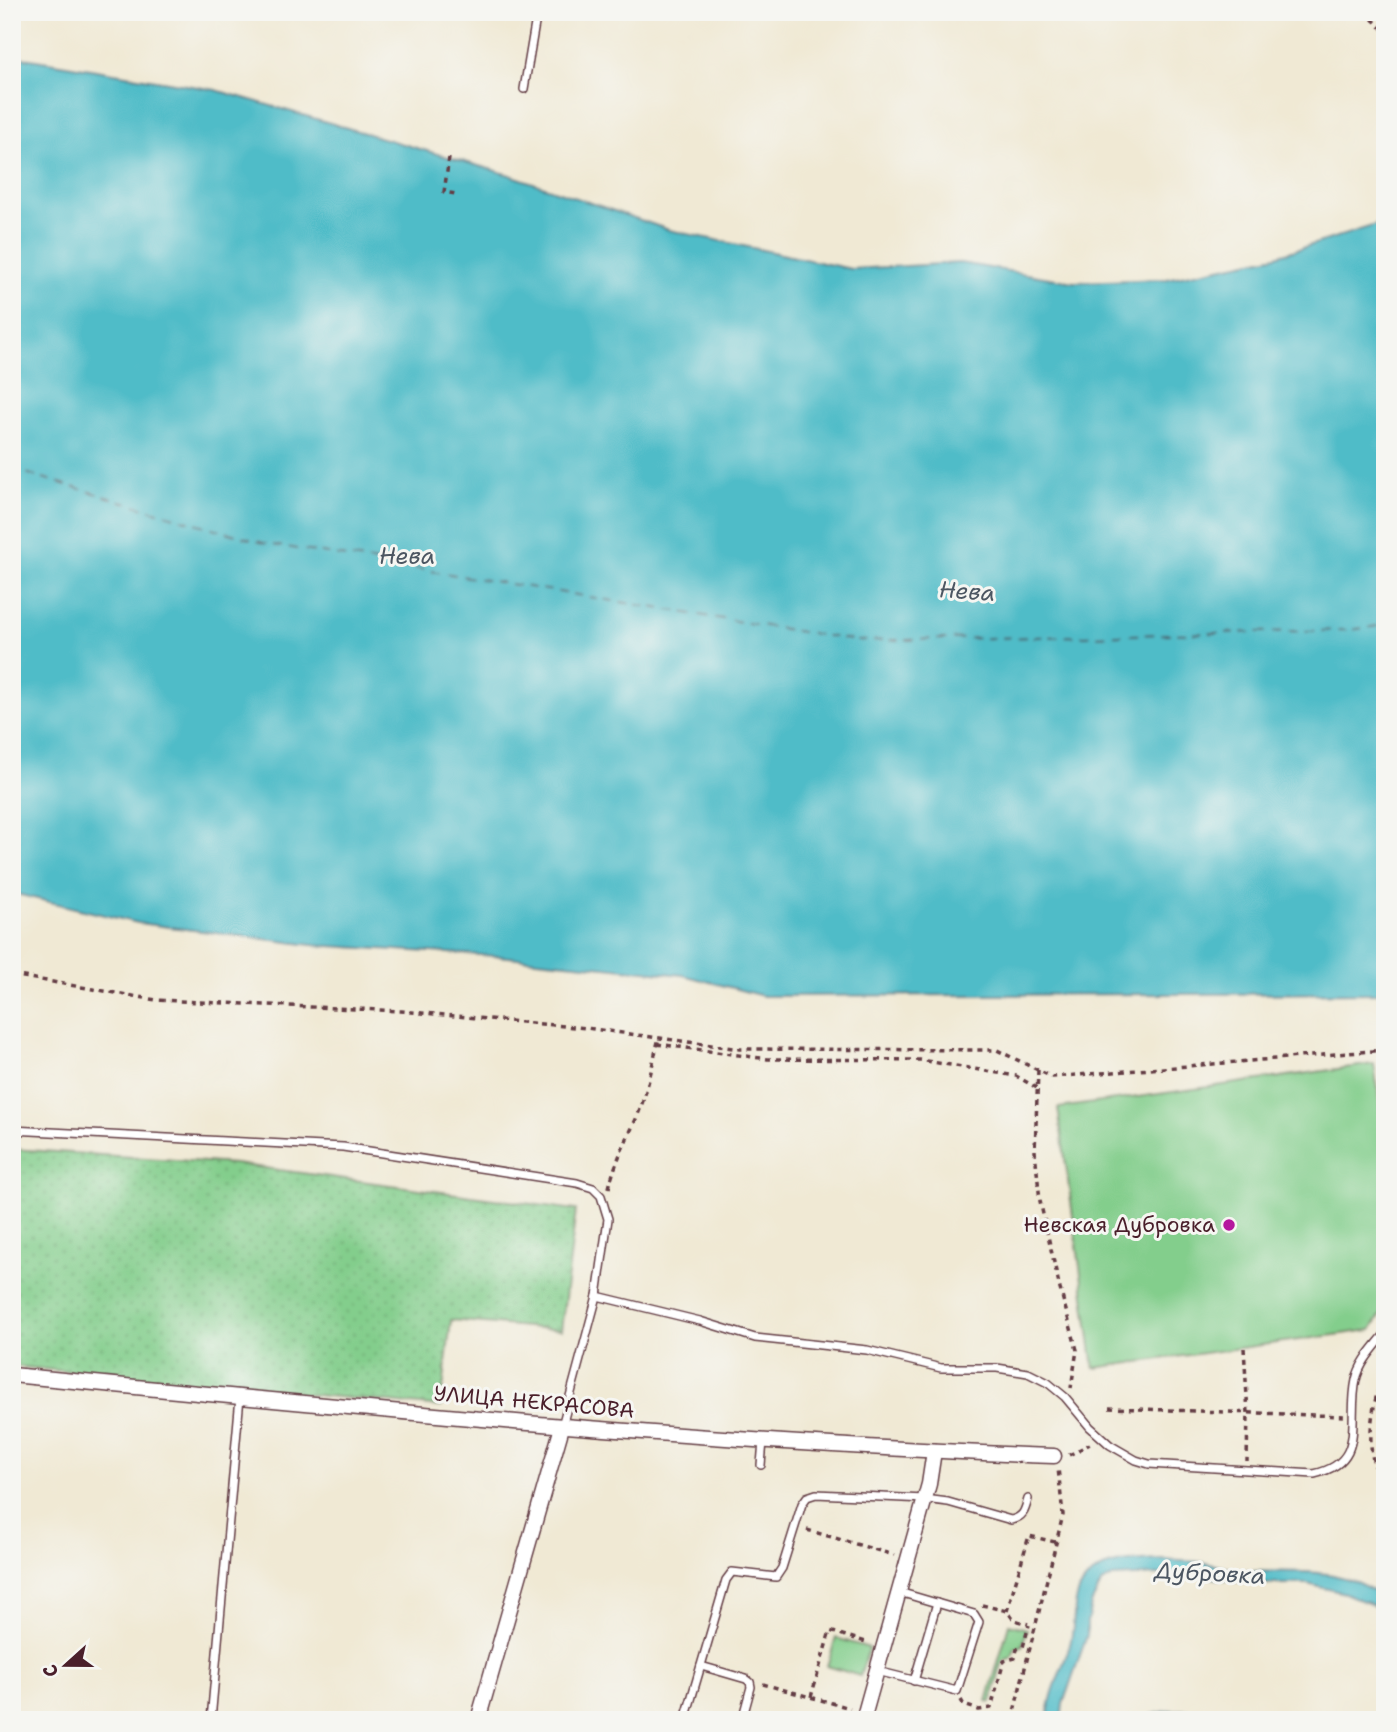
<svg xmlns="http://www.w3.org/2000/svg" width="1397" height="1732" font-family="'Shantell Sans',sans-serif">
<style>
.grass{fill:url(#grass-dots);stroke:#66765c;stroke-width:2}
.park{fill:#83ce8c;stroke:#66765c;stroke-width:2}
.water{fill:#4fbcc8;stroke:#4c6e7a;stroke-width:2}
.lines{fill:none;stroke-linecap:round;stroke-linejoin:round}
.ferry{stroke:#4c5662;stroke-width:2;stroke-dasharray:9 7;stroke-linecap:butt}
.lane-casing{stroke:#633d44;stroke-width:10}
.street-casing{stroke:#633d44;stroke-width:17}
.path{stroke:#633d44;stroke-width:3.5;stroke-dasharray:5 5;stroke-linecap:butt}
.lane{stroke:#fff;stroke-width:7}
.street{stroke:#fff;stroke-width:14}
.poi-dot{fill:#b5179e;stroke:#f6f6f2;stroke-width:2.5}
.labels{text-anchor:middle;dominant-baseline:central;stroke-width:6;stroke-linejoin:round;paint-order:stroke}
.poi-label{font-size:21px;fill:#4a1f2b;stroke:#f6f6f2;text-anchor:end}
.street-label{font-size:21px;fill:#4a1f2b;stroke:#f6f6f2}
.water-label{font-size:23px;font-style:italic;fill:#4c5662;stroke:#f6f6f2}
</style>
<defs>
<pattern id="grass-dots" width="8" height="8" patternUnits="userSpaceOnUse" patternTransform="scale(1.75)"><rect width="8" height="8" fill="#83ce8c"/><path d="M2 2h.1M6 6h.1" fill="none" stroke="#73b079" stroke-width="1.8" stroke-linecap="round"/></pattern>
</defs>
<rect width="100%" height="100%" fill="#f6f6f2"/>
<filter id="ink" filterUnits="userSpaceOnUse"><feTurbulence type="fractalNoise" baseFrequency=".0143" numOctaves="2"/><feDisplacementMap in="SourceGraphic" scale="14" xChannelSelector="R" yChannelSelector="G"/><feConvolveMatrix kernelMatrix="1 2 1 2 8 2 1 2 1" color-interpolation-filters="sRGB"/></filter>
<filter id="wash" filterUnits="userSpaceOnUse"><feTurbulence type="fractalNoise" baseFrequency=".00686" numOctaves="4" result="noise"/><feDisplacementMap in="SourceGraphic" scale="28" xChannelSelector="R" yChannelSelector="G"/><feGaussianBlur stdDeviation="1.57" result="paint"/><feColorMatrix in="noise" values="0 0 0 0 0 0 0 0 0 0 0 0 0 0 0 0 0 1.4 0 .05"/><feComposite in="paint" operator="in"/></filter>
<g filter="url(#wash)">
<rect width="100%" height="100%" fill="#f0e9d4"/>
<!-- grass -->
<polygon class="grass" points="12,1149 235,1164 576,1210 561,1330 451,1320 441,1407 12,1366"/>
<!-- park -->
<g class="park">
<polygon points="1374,1064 1385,1142 1385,1308 1371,1330 1094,1368 1058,1108"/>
<polygon points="1009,1624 1027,1629 1022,1646 1015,1648 1012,1657 1003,1661 991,1702 987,1701"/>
<polygon points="836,1638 869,1648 860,1676 827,1666"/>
</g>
<!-- water -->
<g class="water">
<polygon points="12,56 216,90 510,175 669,230 851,269 960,263 1074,282 1167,279 1276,256 1385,222 1385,993 763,996 683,975 498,956 312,945 138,923 12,893"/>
<path d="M1162,1560C1175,1561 1188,1561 1200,1562C1217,1565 1233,1570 1249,1571C1302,1573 1338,1565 1385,1598V1611L1345,1593L1307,1584H1262L1183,1574L1113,1577L1101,1584L1091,1604L1087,1622V1635L1063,1704L1061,1720H1048C1049,1694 1061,1672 1069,1648C1075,1631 1072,1611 1078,1594C1090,1560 1132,1561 1162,1560Z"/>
<polygon points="1170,1710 1196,1710 1208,1720 1133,1720"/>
</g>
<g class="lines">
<!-- ferry -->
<polyline class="ferry" points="12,469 267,544 857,641 1350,630 1385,625"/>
</g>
</g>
<g filter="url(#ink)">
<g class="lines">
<defs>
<g id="lane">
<polyline points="524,89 537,12"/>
<polyline points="12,1130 343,1147 577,1183 593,1188 601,1196 608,1219 597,1296 562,1426"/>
<path d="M597,1296L700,1321L755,1338L867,1350L941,1368H997L1028,1373L1048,1383L1065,1397L1090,1427L1110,1445L1136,1460L1149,1464L1314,1474C1368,1462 1347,1421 1356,1380C1360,1362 1374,1348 1385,1334"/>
<polyline points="761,1465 763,1441"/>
<polyline points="701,1666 746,1679 750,1682 751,1687 742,1720"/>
<polyline points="877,1671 957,1691 979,1622 974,1614 899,1592"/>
<polyline points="914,1681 937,1603"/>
<polyline points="211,1720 240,1397"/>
<path d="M685,1720L726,1580L732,1572L776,1577L782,1568L802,1504L807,1497L816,1494L925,1499L948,1502L1011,1520C1024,1517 1025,1510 1028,1499"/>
</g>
<g id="street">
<path d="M12,1375C359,1409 706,1443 1054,1456"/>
<polyline points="478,1720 562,1427"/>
<polyline points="863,1720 929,1484 934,1451"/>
</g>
</defs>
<!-- lane casing -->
<use href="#lane" class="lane-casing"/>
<!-- street casing -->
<use href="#street" class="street-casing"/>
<!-- path -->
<g class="path">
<polyline points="1365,12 1385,31"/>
<polyline points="449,158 444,192 456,194"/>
<polyline points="12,975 156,1000 401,1011 586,1028 740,1049 997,1050 1052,1077 1385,1050"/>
<polyline points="657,1044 768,1059 920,1060 1016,1076 1037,1088"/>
<polyline points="1038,1070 1035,1151 1040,1201 1060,1289 1077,1350 1071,1388"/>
<path d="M609,1188C615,1162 626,1141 637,1117C648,1091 652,1064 659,1038"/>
<polyline points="1244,1348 1248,1413 1247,1461"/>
<path d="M1385,1368C1372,1403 1361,1456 1385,1487"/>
<polyline points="1109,1408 1344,1416"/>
<polyline points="1069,1455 1090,1444"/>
<polyline points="807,1530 894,1555"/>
<polyline points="982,1605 1007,1611 1014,1620 1028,1624"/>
<polyline points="1007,1611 1029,1536 1055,1542"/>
<polyline points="763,1684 850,1708"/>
<polyline points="811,1697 830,1631 869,1643"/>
<polyline points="961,1700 964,1705 979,1710 991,1708 1004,1661 1015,1658 1017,1649 1023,1647 1029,1625"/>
<polyline points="976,1720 979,1710"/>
<polyline points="1012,1720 1063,1515 1058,1468"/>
</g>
<!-- lane -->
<use href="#lane" class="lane"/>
<!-- street -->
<use href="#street" class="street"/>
</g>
</g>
<!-- markers -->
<circle class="poi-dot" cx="1229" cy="1225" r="7"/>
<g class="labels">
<!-- poi labels -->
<g class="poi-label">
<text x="1215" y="1225">Невская Дубровка</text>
</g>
<!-- street labels -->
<g class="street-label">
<text transform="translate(534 1402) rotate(5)">УЛИЦА НЕКРАСОВА</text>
</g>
<!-- water labels -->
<g class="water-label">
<text x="407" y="556">Нева</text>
<text transform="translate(967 591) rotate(4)">Нева</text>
<text transform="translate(1210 1573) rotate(3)">Дубровка</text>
</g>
</g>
<!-- margin -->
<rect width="1397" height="1732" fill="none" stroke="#f6f6f2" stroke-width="42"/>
<!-- north arrow -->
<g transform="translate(66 1665) rotate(249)" stroke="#f6f6f2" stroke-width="5" paint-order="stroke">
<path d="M0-5L12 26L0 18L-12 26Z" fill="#4a1f2b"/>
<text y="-10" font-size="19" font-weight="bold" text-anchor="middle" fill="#4a1f2b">С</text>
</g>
</svg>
